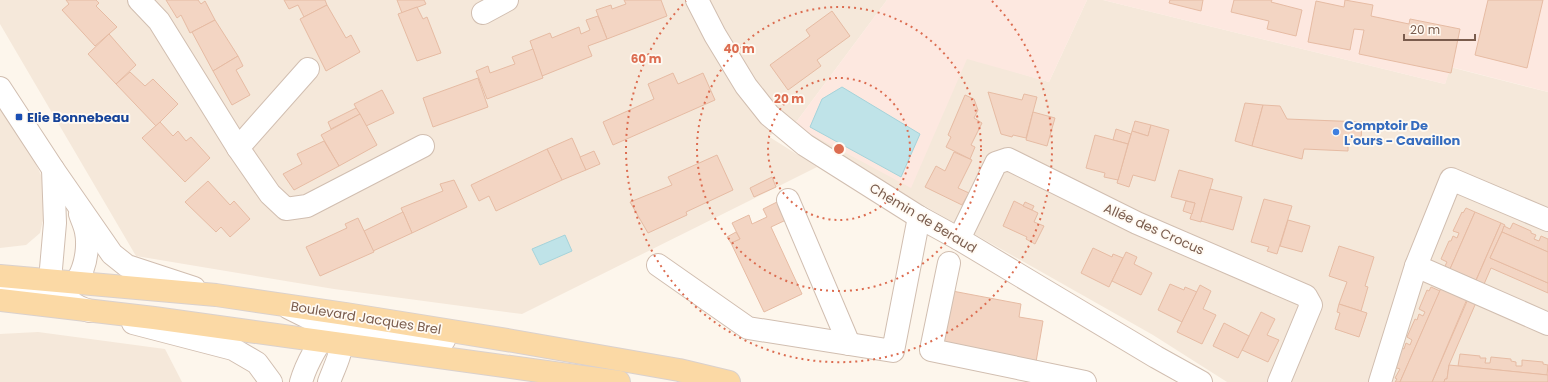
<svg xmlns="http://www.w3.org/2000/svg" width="1548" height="382" font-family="Poppins,sans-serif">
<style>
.residential{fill:#f5e8da}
.commercial{fill:#fde8e0}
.water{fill:#bfe3e8;stroke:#a5d3da}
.building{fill:#f3d5c3;stroke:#e6bba3}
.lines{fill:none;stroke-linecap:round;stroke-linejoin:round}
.minor-casing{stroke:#d1beb0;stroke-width:24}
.major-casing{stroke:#dad1cd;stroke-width:24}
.minor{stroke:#fff;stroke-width:22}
.major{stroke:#fbd9a5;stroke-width:22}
.ring{fill:none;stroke:#dc6d51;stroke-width:2;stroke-dasharray:2 4}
.transit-dot{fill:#1a4fb4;stroke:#fffaf3;stroke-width:1.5}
.shop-dot{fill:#3f7fe0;stroke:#fffaf3;stroke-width:1.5}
.labels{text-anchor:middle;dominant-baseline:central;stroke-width:3.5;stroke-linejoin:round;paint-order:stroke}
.transit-label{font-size:13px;font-weight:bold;fill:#164399;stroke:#fffaf3;text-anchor:start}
.shop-label{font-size:13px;font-weight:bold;fill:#366cbe;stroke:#fffaf3;text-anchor:start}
.street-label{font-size:13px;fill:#7a5c4d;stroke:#fffaf3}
.centre{fill:#dc6d51;stroke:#fffaf3;stroke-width:2}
.ring-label{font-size:12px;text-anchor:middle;font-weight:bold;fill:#dc6d51;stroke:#fffaf3;stroke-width:3.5;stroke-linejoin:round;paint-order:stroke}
</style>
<rect width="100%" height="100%" fill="#fdf6ec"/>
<!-- residential -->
<g class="residential">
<polygon points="0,0 887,0 794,125 968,58 1049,82 1087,0 1103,0 1445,84 1450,67 1548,92 1548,382 1227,382 1153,335 907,196 794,125 768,136 817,167 522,314 334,289 136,256 0,24"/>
<polygon points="0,107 32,156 42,177 45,212 40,233 26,245 0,248"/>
<polygon points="38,332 165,349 182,382 0,382 0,334"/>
</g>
<!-- commercial -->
<g class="commercial">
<polygon points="887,0 1087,0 1049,82 967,59 911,188 794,125"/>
<polygon points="1103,0 1548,0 1548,92 1451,67 1445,84"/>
</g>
<!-- water -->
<g class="water">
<polygon points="842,87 920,134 901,177 810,127 822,99"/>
<polygon points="565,235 572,251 540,265 532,249"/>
</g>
<!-- building -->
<g class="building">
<polygon points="66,0 96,0 99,3 96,6 117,27 95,46 62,10 69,4"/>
<polygon points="166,0 198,0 201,4 205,1 215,20 190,33 181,15 177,18"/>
<polygon points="284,0 325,0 327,5 304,17 298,5 289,9"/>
<polygon points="397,0 424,0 426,4 402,13"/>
<polygon points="624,0 661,0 667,16 607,39 596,10 611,5 612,9 626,4"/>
<polygon points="1170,0 1203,0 1201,11 1169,3"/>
<polygon points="1234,0 1272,0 1271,2 1302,10 1296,36 1267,29 1269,21 1231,12"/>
<polygon points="1345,0 1373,5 1371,16 1409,24 1410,19 1460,29 1451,73 1359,54 1364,30 1354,29 1350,50 1308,42 1316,1 1344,7"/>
<polygon points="1488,0 1543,0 1527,68 1475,55"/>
<polygon points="327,5 346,38 351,35 360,52 326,71 300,19"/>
<polygon points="417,7 423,19 427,17 441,53 417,61 398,14"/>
<polygon points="832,11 850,36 817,60 821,66 788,90 770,65 810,36 806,30"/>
<polygon points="598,16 607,39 588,46 592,56 542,76 530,41 550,33 552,38 579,27 581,34 590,30 586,20"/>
<polygon points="215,20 238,56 213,71 192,32"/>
<polygon points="109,34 136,65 116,84 88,54"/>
<polygon points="533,49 543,78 487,99 476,71 488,66 490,73 515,64 512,57"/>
<polygon points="238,56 243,66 236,70 250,95 232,105 213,71"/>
<polygon points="130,72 145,86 153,79 178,104 156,126 116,84"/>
<polygon points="673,73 678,84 703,73 715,100 613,145 603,122 654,99 648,84"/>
<polygon points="478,78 488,107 433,127 423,98"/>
<polygon points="382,90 394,113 366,126 354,104"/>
<polygon points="988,92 1022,100 1024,94 1037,97 1026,138 1013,135 1012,137 1001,134"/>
<polygon points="965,95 974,99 978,110 974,118 982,123 971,145 975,147 970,159 946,147 951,137 948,135"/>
<polygon points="1245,103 1263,105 1252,146 1235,141"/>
<polygon points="1263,105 1280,106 1287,119 1362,122 1361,140 1348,139 1348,151 1304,149 1302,159 1252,146"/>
<polygon points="356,108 360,114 331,129 328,122"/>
<polygon points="1033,112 1055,118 1047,146 1026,140"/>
<polygon points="360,114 377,145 339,166 321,135"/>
<polygon points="1135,121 1151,125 1148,136 1132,131"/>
<polygon points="160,122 173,136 178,131 186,141 191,137 210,158 185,182 142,138"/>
<polygon points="1151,125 1169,130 1155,181 1133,175 1129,187 1117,183 1132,131 1148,136"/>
<polygon points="1116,129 1131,134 1128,144 1113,140"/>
<polygon points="1095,135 1128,144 1118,180 1104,177 1105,173 1086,168"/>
<polygon points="572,138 586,170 562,180 547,149"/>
<polygon points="324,141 339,166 294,190 283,174 302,164 297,154"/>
<polygon points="547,149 562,180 496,211 489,196 479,201 471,185"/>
<polygon points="594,151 600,164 586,170 580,157"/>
<polygon points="954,152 972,160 958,188 969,193 962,205 925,187 936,166 945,171"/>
<polygon points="717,155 733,190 686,212 687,215 648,233 630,202 672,185 668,177"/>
<polygon points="1179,170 1213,179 1201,222 1190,219 1195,203 1171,197"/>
<polygon points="772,177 776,187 754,197 750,188"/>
<polygon points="454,180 467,207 412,233 401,208 443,191 440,184"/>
<polygon points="208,181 230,205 234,201 250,219 230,237 221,227 216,232 185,202"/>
<polygon points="1210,189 1242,197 1233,230 1201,221"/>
<polygon points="1264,199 1292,206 1277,254 1267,251 1269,247 1251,242"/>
<polygon points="1014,201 1038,213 1034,222 1044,226 1035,244 1026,239 1027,237 1003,226"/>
<polygon points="1186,201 1195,203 1192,214 1183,211"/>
<polygon points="777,202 786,220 771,227 802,294 764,312 731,243 740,239 732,223 749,215 752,224 767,217 763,209"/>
<polygon points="1025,202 1034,206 1032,210 1023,206"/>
<polygon points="1466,208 1475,212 1450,269 1445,266 1447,262 1441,259 1449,241 1451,241 1453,236 1457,238 1459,233 1453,231 1462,212 1463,213"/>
<polygon points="403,212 412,233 373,251 364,231"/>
<polygon points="1475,212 1501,223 1476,280 1450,269"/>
<polygon points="358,218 374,252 320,276 306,247 347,228 345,224"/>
<polygon points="1288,220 1310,226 1302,252 1280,246"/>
<polygon points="1501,223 1505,225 1490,258 1548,283 1548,293 1491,268 1449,365 1447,379 1445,379 1444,382 1432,382"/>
<polygon points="1513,223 1531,231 1531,233 1536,235 1534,239 1539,241 1541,236 1548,239 1548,252 1502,232 1504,226 1510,229"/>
<polygon points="736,232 740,239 731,243 727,237"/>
<polygon points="1502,232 1548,252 1548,283 1490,258"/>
<polygon points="1339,246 1374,257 1365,286 1368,287 1361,311 1339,304 1347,282 1329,276"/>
<polygon points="1093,248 1112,257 1113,254 1123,258 1109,287 1081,273"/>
<polygon points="1126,252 1137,257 1134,264 1152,273 1141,295 1112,281"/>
<polygon points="1170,284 1184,290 1185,287 1197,292 1182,322 1158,310"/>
<polygon points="1200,285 1211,291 1203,309 1216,315 1202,344 1177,332"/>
<polygon points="1431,287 1440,291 1400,382 1395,382 1397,379 1395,378 1400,369 1394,367 1402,348 1404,349 1406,343 1410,345 1412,340 1407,337 1415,319 1417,320 1419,314 1423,316 1425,312 1419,309 1427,290 1429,291"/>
<polygon points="1441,288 1467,299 1432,382 1400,382"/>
<polygon points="947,290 1021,304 1019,317 1043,321 1036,362 937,343"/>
<polygon points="1339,304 1367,313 1359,337 1335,329 1340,313 1337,312"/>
<polygon points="1261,312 1275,319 1267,335 1279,340 1268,362 1242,350"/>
<polygon points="1224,323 1249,336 1238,358 1213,346"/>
<polygon points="1460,354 1480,356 1480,358 1486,358 1485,363 1490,363 1491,357 1511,359 1511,361 1516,362 1516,366 1522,366 1522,360 1543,362 1543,364 1548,365 1547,375 1458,366"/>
<polygon points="1449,365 1548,375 1548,382 1444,382 1445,379 1447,379"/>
</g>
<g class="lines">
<defs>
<g id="minor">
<polyline points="139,0 159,21 238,148 270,194 286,209 307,206 423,146"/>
<polyline points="697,0 715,35 746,86 769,115 805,145 919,217 959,239 1156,357 1201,382"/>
<polyline points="483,13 507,0"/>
<polyline points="0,88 53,169 112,254 127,266 194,288"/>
<polyline points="238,148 308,69"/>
<path d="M53,169L55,223L50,280C60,294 73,307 90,311"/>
<polyline points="788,200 849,344"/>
<polyline points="959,239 996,163 1008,159 1137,223 1306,296 1311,305 1279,382"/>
<polyline points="949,263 931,350 1085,382"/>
<polyline points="658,265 748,328 893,351 919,217"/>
<polyline points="1416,266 1548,324"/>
<path d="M0,289L8,288C24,289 41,293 57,292C83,291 90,251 86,232C85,226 82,220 80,214"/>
<path d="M289,308L333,330C336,334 341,339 341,344C342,353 332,373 329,382"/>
<polyline points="133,323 233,349 257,363 271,382"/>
<path d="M301,382C305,368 320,335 334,329C336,328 340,328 343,327L444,340"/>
<polyline points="1380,382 1416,266 1451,179 1548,220"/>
</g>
<g id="major">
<polyline points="0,276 216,295 346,314 513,341 679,370 729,382"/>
<polyline points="0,300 154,318 619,382"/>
</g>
</defs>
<!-- minor casing -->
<use href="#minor" class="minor-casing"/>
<!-- major casing -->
<use href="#major" class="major-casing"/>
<!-- minor -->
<use href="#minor" class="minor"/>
<!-- major -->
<use href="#major" class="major"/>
</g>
<!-- distance rings -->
<g class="ring">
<circle cx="839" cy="149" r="71"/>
<circle cx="839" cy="149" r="142"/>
<path d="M992 1A213 213 0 1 1 686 1"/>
</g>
<!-- markers -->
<rect class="transit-dot" x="15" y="113" width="8" height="8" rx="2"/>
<circle class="shop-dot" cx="1336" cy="132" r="4"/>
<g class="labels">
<!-- transit labels -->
<g class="transit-label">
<text x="27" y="117">Elie Bonnebeau</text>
</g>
<!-- shop labels -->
<g class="shop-label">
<text x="1344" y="125">Comptoir De<tspan x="1344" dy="15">L'ours - Cavaillon</tspan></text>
</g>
<!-- street labels -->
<g class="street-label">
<text transform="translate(923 218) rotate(31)">Chemin de Beraud</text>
<text transform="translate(1154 229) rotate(24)">Allée des Crocus</text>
<text transform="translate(366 318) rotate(9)">Boulevard Jacques Brel</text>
</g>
</g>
<circle cx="839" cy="149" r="6" class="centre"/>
<g class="ring-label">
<text x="739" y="53">40 m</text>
<text x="646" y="63">60 m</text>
<text x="789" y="103">20 m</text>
</g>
<!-- scale -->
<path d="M1404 34v6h71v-6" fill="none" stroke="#7a5c4d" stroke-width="2"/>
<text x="1410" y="34" font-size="12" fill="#7a5c4d" stroke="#fffaf3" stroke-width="3" paint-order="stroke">20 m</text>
</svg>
